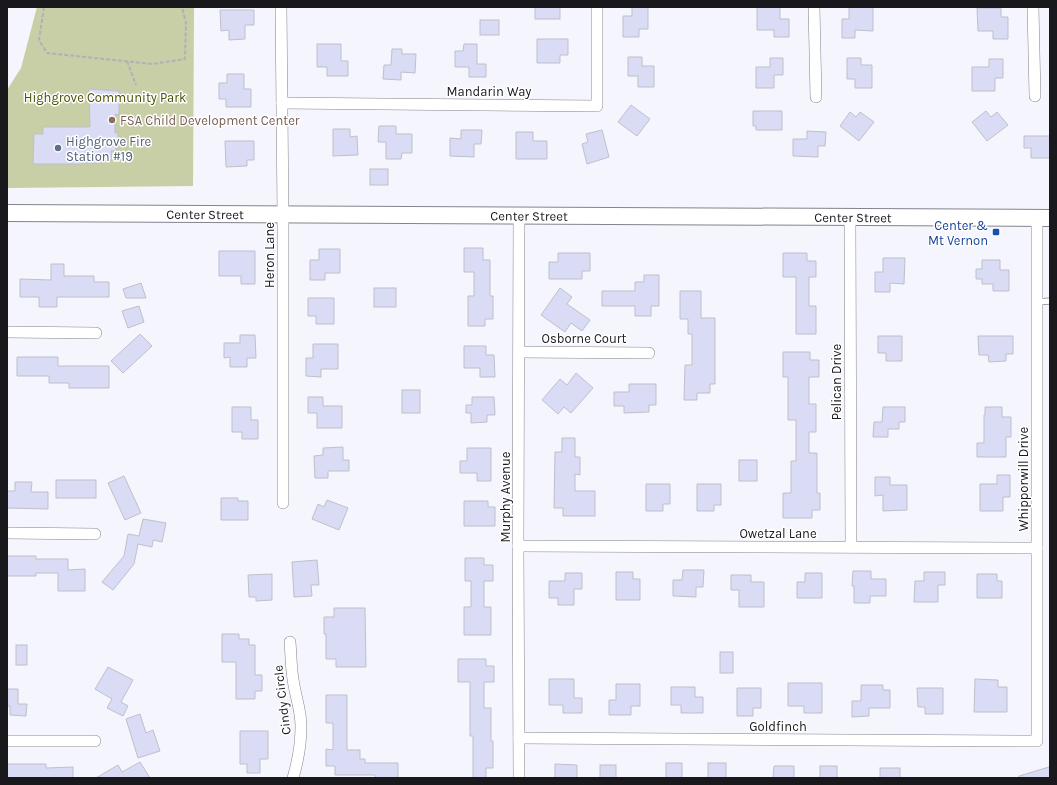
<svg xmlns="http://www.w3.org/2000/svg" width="1057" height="785" font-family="Karla,sans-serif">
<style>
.green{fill:#c8cea6}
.building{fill:#dadbf4;stroke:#bfc0ca}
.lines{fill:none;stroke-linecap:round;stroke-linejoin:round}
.lane-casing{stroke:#83848d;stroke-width:7}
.street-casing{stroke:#83848d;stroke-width:12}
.secondary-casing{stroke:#83848d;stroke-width:18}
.path{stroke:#b0b1b8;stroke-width:2;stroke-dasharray:4 2;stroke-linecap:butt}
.lane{stroke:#fff;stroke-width:5.5}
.street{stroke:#fff;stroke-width:11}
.secondary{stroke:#fff;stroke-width:16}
.education-dot{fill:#8d6e63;stroke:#fff;stroke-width:1.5}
.service-dot{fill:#5c6f8a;stroke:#fff;stroke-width:1.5}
.transit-dot{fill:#1a4fb4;stroke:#fff;stroke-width:1.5}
.labels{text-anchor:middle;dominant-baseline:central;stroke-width:3;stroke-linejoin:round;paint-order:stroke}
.street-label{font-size:13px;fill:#19191d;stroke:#fff}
.park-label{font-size:13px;fill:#4a5000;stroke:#fff}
.education-label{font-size:13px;fill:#785e54;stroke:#fff;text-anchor:start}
.service-label{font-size:13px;fill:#4e5e75;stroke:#fff;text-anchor:start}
.transit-label{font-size:13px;fill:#164399;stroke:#fff;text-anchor:end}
</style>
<rect width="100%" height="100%" fill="#f4f5fd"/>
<!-- green -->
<polygon class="green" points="37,7 194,7 193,186 7,188 7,90 21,68"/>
<!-- building -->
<g class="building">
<rect x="535" y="7" width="25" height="12"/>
<polygon points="632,7 648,7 648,29 639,29 639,37 623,37 623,16 632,16"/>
<polygon points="757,7 780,7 780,19 789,19 789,37 774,37 774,30 757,30"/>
<polygon points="849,7 873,7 873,31 855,30 855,38 842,38 842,19 849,19"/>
<polygon points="977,8 1001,8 1001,17 1008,17 1008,39 993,39 993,31 978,31"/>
<polygon points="220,10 254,10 254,25 245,25 245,39 229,40 229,30 221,31"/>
<rect x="480" y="20" width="19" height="15"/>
<polygon points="537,39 568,39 568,55 560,55 560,63 537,63"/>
<polygon points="317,44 341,44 341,61 348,61 348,76 327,76 327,67 317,67"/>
<polygon points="464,44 477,44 477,64 486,64 486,77 469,77 469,67 455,67 455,51 463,51"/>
<polygon points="392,49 402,49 402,54 416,54 415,73 401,72 401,80 383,79 384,65 391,65"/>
<polygon points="628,57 642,57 642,66 654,66 654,87 638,87 638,76 628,76"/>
<polygon points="770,58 783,58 783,75 774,75 774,88 756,88 756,67 770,67"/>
<polygon points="847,58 861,58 861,65 872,65 872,88 855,88 855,79 847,79"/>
<polygon points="989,59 1003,59 1003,78 995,78 995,91 972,91 972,67 989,67"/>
<polygon points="227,74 244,74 244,89 251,89 251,107 226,107 226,99 219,99 219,83 227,83"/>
<polygon points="89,89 119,91 119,115 115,114 115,133 118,133 118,144 116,144 116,151 111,151 112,160 105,160 102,163 82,163 82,164 33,164 34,134 43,134 43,127 90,127"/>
<polygon points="631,105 650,119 637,136 618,122"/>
<polygon points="753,111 782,111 782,130 756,130 756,126 753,126"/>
<polygon points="986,111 991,117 997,112 1008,125 987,141 972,122"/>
<polygon points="850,112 856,117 860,112 874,122 859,141 840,126"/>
<polygon points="379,126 396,126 396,134 412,134 412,153 402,153 401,159 386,159 386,142 378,142"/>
<polygon points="333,129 350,129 350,137 357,136 358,155 333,156"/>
<polygon points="461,130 482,130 481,144 474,144 474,157 450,156 450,138 461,139"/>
<polygon points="602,130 609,157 587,164 582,144 588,142 586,134"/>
<polygon points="807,131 826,132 825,146 818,146 818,157 793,156 793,139 807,139"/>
<polygon points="516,132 533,132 533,141 547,141 547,159 516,159"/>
<polygon points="1024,136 1050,136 1050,158 1031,158 1031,148 1024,148"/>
<polygon points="225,141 254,141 254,160 247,160 247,166 226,167"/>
<rect x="370" y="169" width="18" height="16"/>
<polygon points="464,248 483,248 483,260 490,260 490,296 493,296 493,319 485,319 485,326 468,326 468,296 474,296 474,272 464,272"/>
<polygon points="319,249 340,249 340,273 325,273 325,280 310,280 310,260 319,260"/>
<polygon points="219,251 255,251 255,284 241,284 241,276 219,276"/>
<polygon points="558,253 590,253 590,271 582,271 582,279 549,279 549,262 558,262"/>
<polygon points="783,253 807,253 807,261 816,261 816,277 809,277 809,306 816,306 816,334 796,334 796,277 783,277"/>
<polygon points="883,258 905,258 904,284 890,283 890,292 875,292 875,272 883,272"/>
<polygon points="982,260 1000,260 1000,270 1009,270 1009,291 993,291 993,284 982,284 982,279 976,279 976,269 982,269"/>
<polygon points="51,264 64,264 64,276 94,276 94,282 109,282 109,297 57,297 57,307 39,307 39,297 20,297 20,279 51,280"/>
<polygon points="644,275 659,275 659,306 651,306 651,316 635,316 635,306 602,306 602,291 635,291 635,282 644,282"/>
<polygon points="141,283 146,298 126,298 123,289"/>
<rect x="374" y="288" width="22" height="19"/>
<polygon points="560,288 572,297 567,304 590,320 582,331 571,323 565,332 541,315"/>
<polygon points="680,291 701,291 701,318 715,318 715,384 710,384 710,393 697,393 697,400 684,400 685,365 692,365 692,334 688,334 688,319 680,319"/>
<polygon points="308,298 334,298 334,324 316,324 316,316 308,316"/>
<polygon points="139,306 144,322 128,328 122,311"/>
<polygon points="140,334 152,346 123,373 111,361"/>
<polygon points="240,335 255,335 256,358 247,358 247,367 230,367 230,357 224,358 224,343 240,343"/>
<polygon points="878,336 902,336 902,361 886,361 886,353 878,353"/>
<polygon points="978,336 1013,336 1013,354 1006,354 1006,361 989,362 988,355 979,355"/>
<polygon points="313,344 338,344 338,369 321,369 321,377 306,376 306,358 313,358"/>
<polygon points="464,346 486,346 486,355 494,355 495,377 480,377 480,368 464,368"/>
<polygon points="783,352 810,352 810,360 819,360 819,377 809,377 809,404 816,404 816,432 809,432 809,453 817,453 817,493 820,493 820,510 812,510 812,518 783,518 783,493 791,493 791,461 796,461 796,420 788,420 788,377 783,377"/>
<polygon points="17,357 58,357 58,366 109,366 109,388 69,388 69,383 49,383 49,376 17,376"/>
<polygon points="576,373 593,388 571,413 564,407 558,414 542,400 560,379 567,385"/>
<polygon points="629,384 656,384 656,405 649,405 649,412 624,413 624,406 614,406 614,392 629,392"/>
<rect x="402" y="390" width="18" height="23"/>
<polygon points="308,397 323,397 323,406 342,406 342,428 317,428 317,413 308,413"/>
<polygon points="472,397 494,397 495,415 487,415 487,422 471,423 471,413 466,413 466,405 472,405"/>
<polygon points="232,407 251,407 251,420 258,420 258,439 242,439 242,432 232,432"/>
<polygon points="883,407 905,407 905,422 899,422 899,429 888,429 888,437 873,437 874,422 882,422"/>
<polygon points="985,407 1002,407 1002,417 1011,417 1011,437 1006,437 1006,457 977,457 977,443 984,443 984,415 985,415"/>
<polygon points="562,438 575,438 575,457 580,457 580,475 575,474 575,491 595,491 595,516 563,516 563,508 554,508 555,452 562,452"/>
<polygon points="343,447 343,460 349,460 349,471 328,471 328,478 315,478 314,456 323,455 323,448"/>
<polygon points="467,448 491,448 491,481 477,481 477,473 460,473 460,461 467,461"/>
<rect x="739" y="460" width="18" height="21"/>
<polygon points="997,475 1010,475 1010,497 1003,497 1003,511 980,511 980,484 997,484"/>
<polygon points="124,476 141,513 125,520 108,483"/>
<polygon points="875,477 890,477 890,485 907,485 907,510 883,511 883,495 875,496"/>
<rect x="56" y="480" width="40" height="18"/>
<polygon points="15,482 32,482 31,492 48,492 48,509 7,508 7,491 15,491"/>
<polygon points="646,484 670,484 670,504 663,504 663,511 646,511"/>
<polygon points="697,484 721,484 721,505 714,505 714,511 697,511"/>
<polygon points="221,498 238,498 238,501 248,501 248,520 221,520"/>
<polygon points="327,500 348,508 339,530 312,519 318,504 324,507"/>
<polygon points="464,501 488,501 488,507 495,507 495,526 464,526"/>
<polygon points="143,519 166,523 162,542 153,540 152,547 138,544 134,564 113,590 102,582 124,556 128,534 139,536"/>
<polygon points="7,556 36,556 36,559 68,559 68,570 85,569 85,591 58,591 58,573 36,573 36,576 7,576"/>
<polygon points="465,558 484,558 484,565 493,565 493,581 484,581 484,607 491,607 491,635 464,635 464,607 471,607 471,581 465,581"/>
<polygon points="317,560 319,585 311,585 312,596 294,597 292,562"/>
<polygon points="683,570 704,570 703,587 696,587 696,597 673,596 673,580 682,580"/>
<polygon points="853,571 871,571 871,579 886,579 886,596 870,596 870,603 854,603 854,586 852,586"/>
<polygon points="616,572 633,572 633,579 640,579 640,600 616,600"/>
<polygon points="924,572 945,572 945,585 938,585 938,602 914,602 915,581 924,581"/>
<polygon points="565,573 582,573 582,589 574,589 574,605 558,605 558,598 549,598 549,581 565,581"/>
<polygon points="805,573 822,573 822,598 797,598 797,582 805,582"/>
<polygon points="272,574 272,600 256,601 256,597 249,597 248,575"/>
<polygon points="977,574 997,574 997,581 1002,581 1002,598 977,598"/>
<polygon points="731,575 751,575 751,582 764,582 764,607 739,607 739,590 731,590"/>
<polygon points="334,608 365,608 366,667 336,667 336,659 326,659 326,634 324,634 324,617 334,617"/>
<polygon points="222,634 239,634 239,639 249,639 249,645 255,645 255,675 262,675 262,691 255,691 255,699 236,699 236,662 222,662"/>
<rect x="16" y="645" width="11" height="20"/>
<rect x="720" y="652" width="13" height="21"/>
<polygon points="458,659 486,659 486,666 494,666 494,682 484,682 484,708 491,708 491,741 493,741 493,768 486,768 486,778 473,778 473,736 470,736 470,682 458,682"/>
<polygon points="108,667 133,680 121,702 128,706 123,716 107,708 112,699 95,689"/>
<polygon points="549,679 574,679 574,698 582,698 582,713 563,713 563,705 549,705"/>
<polygon points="975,679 998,680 998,687 1007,687 1007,712 974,712"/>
<polygon points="788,683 822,683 822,713 804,713 804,706 788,706"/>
<polygon points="616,684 640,684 640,706 631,706 631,715 609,715 609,700 616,700"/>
<polygon points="861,685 883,685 883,690 890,690 890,708 869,708 869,716 852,717 852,701 861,701"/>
<polygon points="671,687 695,687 695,697 703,697 703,713 681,713 681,705 671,705"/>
<polygon points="737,688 761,688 761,708 753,708 753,716 737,716"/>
<polygon points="917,688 943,688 943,714 925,714 925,707 918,707"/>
<polygon points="7,689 18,689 18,704 27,704 26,716 10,715 10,706 7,706"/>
<polygon points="326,695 347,695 347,750 360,750 360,759 365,759 365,763 398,763 398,778 375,778 375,775 335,775 335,766 326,766 326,749 333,750 333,723 326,723"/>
<polygon points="140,714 146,733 153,730 160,751 138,758 126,719"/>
<polygon points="240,731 268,731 268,759 260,759 260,773 247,773 247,764 240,764"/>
<polygon points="140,762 150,778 96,778 118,765 122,772"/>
<rect x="666" y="763" width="16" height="15"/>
<rect x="708" y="763" width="18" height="15"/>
<polygon points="7,764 46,764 46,768 73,767 73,778 7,778"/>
<polygon points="555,764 577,765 577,778 555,778"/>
<rect x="600" y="765" width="16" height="13"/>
<polygon points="774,766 794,766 794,778 773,778"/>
<rect x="820" y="766" width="17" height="12"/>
<polygon points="1049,767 1050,772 1050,778 1019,778 1019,776"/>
<rect x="880" y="768" width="20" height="10"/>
</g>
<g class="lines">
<defs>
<polyline id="lane" points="1037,302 1050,301"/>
<g id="street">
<polyline points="281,7 283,214 283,503"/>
<polyline points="814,7 816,97"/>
<polyline points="1033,7 1035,96"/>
<polyline points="282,103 597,106 597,7"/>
<polyline points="850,217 851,547"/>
<polyline points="7,332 96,333"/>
<polyline points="519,352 649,353"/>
<polyline points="7,533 95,534"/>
<polyline points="518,546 1037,548"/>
<path d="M290,642C291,654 291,667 293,679C295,695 301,710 301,726C301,743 298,761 293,778"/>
<polyline points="519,738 1037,741 1037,218"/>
<polyline points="7,741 95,741"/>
<polyline points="519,778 518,546 519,216"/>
</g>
<g id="secondary">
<path id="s1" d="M7,213L1050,218"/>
</g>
</defs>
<!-- lane casing -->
<use href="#lane" class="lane-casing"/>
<!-- street casing -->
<use href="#street" class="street-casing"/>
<!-- secondary casing -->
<use href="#secondary" class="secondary-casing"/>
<!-- path -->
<g class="path">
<polyline points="44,7 39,40 47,53 152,64 185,59 186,23 182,7"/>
<polyline points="127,61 136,85"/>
</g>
<!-- lane -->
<use href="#lane" class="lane"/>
<!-- street -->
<use href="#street" class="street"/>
<!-- secondary -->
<use href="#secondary" class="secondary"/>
</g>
<!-- markers -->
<circle class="education-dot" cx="112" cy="120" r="4"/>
<circle class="service-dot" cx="58" cy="148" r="4"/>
<rect class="transit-dot" x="992" y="228" width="8" height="8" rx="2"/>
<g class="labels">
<!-- street labels -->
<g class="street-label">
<text x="489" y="91">Mandarin Way</text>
<text stroke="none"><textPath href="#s1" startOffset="198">Center Street</textPath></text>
<text stroke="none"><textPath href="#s1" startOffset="522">Center Street</textPath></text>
<text stroke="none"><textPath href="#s1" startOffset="846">Center Street</textPath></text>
<text transform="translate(269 255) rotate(-90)">Heron Lane</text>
<text x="584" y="338">Osborne Court</text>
<text transform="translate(836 382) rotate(-90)">Pelican Drive</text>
<text transform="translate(1023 479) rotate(-90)">Whipporwill Drive</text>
<text transform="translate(505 497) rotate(-90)">Murphy Avenue</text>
<text x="778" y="533">Owetzal Lane</text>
<text transform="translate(282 700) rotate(-97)">Cindy Circle</text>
<text x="778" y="726">Goldfinch</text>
</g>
<!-- park labels -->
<g class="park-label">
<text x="105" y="97">Highgrove Community Park</text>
</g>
<!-- education labels -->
<g class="education-label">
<text x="120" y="120">FSA Child Development Center</text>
</g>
<!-- service labels -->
<g class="service-label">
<text x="66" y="141">Highgrove Fire<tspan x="66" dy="15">Station #19</tspan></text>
</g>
<!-- transit labels -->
<g class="transit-label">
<text x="988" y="225">Center &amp;<tspan x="988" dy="15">Mt Vernon</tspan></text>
</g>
</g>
<!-- border -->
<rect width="1057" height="785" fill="none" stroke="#19191d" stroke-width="16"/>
</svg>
